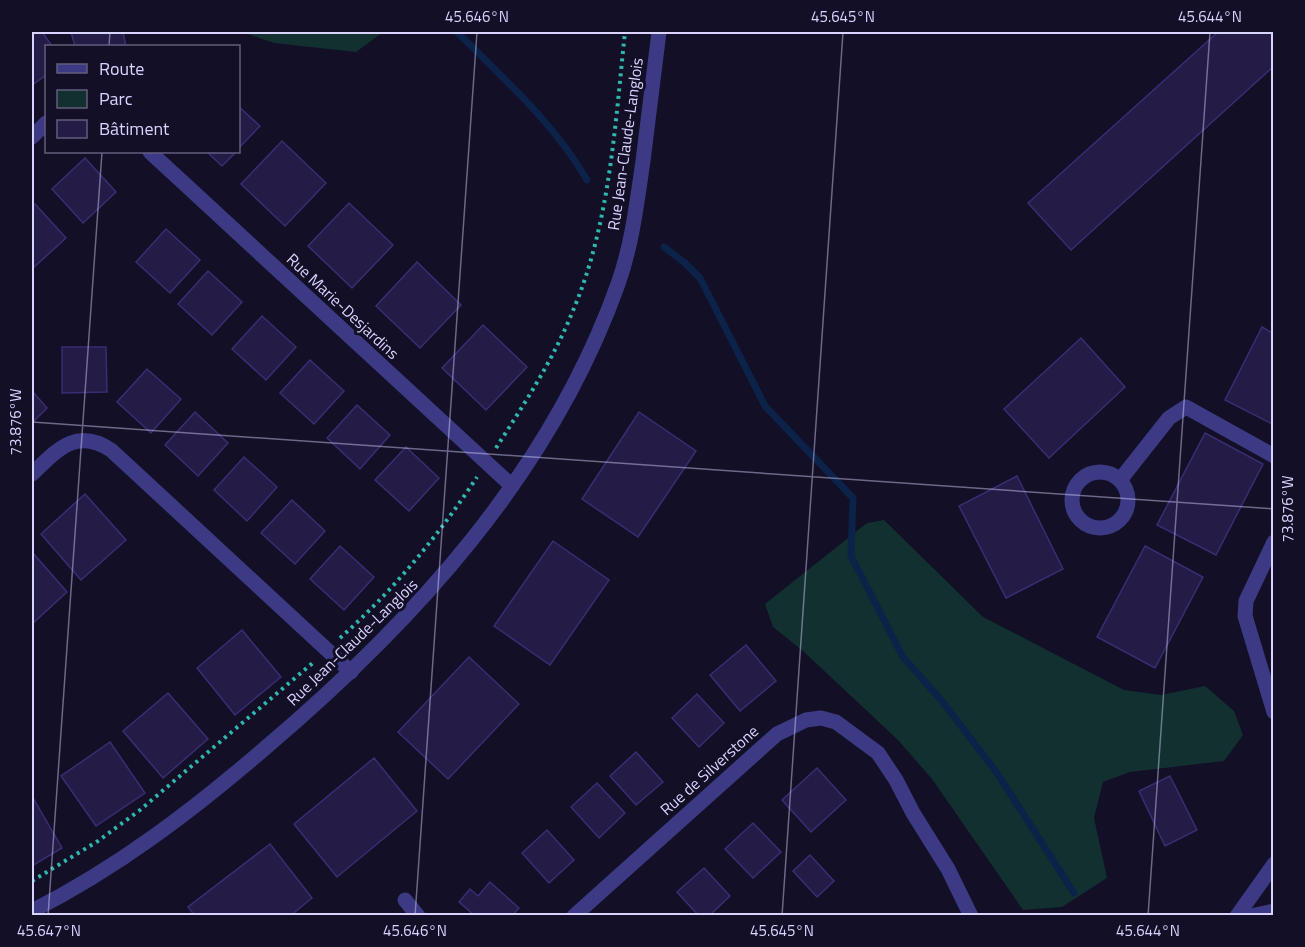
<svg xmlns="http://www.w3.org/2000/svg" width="1305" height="947" font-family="'Titillium Web',sans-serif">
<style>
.green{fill:#12302f}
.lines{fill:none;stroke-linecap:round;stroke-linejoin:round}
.stream{stroke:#0c2248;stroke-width:7}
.building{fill:#241b47;stroke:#3b2d73;stroke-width:1.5}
.path{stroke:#2fb8b0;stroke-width:4;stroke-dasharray:3 4.5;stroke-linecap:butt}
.minor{stroke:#3d3a85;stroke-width:15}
.ticks{fill:none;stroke:#d9d4ff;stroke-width:1.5;stroke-opacity:0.45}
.labels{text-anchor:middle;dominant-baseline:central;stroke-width:6;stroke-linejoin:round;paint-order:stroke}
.street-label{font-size:16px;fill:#d9d4ff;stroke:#130f26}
.neatline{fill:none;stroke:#d9d4ff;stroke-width:2}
.ticks-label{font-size:15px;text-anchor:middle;fill:#d9d4ff}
</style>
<rect width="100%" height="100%" fill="#130f26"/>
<!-- green -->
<g class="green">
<polygon points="242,32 383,32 356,52 274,43"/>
<polygon points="884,520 983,617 1124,690 1161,695 1205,686 1234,711 1243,735 1224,761 1130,772 1103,782 1094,818 1107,878 1062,907 1023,910 932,779 898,740 803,651 773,627 765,604 867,523"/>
</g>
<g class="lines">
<!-- stream -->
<g class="stream">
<path d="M457,32C503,78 554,123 587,180"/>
<polyline points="664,247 685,263 700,278 765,406 853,498 851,556 903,657 942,701 997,773 1074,893"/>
</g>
</g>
<!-- building -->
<g class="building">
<polygon points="32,32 42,32 52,46 46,46 46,75 32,85"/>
<polygon points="71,32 123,32 126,46 75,46"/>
<polygon points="1218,32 1274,32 1274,66 1071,250 1028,203"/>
<polygon points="238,106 260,126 238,149"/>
<polygon points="282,141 326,183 285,226 241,184"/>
<polygon points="207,152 236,152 222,166"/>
<polygon points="85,158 116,192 83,223 52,189"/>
<polygon points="349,203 393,245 352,288 308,246"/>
<polygon points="35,204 66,238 33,268 32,207"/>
<polygon points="166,229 200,260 170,293 136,262"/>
<polygon points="417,262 461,305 420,348 376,306"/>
<polygon points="208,271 242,302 212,335 178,304"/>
<polygon points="262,316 296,347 266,380 232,349"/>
<polygon points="483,325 527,367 486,410 442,368"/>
<polygon points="1262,327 1274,334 1274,425 1225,400"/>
<polygon points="1081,338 1125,387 1049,458 1004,409"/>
<polygon points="62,347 106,347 107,392 62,393"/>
<polygon points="310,360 344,391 314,424 280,393"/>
<polygon points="147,369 181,399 151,433 117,402"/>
<polygon points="32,391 47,408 32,423"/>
<polygon points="357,405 390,435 360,469 327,438"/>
<polygon points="195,412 228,443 198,476 165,445"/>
<polygon points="639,412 696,451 638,537 582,499"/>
<polygon points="1205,433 1263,464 1216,555 1157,525"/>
<polygon points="406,447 439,478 409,511 375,480"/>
<polygon points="244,457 277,487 247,521 214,490"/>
<polygon points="1017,476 1063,569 1006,598 959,506"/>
<polygon points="85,494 126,540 81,580 41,534"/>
<polygon points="292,500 325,531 295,564 261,533"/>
<polygon points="553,541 609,580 550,665 494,626"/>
<polygon points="340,546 374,577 344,610 310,579"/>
<polygon points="1145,546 1203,577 1155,668 1097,637"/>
<polygon points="32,552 67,592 32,624"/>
<polygon points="242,630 281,677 235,715 197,668"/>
<polygon points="746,645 776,681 740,711 710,675"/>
<polygon points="469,657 519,704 448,779 398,732"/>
<polygon points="168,693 208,739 163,778 123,731"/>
<polygon points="697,694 724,723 699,747 672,718"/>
<polygon points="110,742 145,793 96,826 61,776"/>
<polygon points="636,752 663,782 636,805 610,776"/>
<polygon points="374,758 417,811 337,877 294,824"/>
<polygon points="817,768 846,800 811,832 782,800"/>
<polygon points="1170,776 1197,830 1165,846 1139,791"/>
<polygon points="597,783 625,813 599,838 571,807"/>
<polygon points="32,796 62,848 32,866"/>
<polygon points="753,823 781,852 753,878 725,849"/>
<polygon points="547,830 574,860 549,883 522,853"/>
<polygon points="270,844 312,898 290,916 195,916 188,907"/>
<polygon points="810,855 834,881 817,897 793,871"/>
<polygon points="704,868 730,896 709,916 699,916 677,892"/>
<polygon points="490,882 519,908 512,916 475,916 459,902 470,889 478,896"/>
</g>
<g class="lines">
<!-- path -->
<g class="path">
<path d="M496,448C524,404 552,362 572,313C610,225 615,125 625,32"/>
<path d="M340,638C392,592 439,535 477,477"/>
<polyline points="32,881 98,841 140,810 315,661"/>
</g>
<!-- minor -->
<g class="minor">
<polyline points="32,137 46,123"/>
<polyline points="150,152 512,486"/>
<circle cx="1100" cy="500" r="28"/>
<path d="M32,474C57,450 76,427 111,450L351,672"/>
<polyline points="1120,480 1169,418 1186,407 1274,456"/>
<polyline points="1274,542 1246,601 1245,616 1274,712"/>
<polyline points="405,900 418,916"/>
<path d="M32,911C117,868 192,811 264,749C414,622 551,472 618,284C632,245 637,202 643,161C648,118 654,75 659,32"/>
<polyline points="574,916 777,734 806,720 821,718 836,722 878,753 896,780 913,813 948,869 971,916"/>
<polyline points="1237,916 1274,864"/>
<polyline points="1251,916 1274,911"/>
</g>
</g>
<!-- ticks -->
<path class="ticks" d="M109,46L110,32M32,422L1274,509M48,916L102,152M415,916L477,32M782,916L843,32M1148,916L1210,32"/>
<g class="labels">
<!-- street labels -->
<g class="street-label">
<text transform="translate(625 144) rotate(-82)">Rue Jean-Claude-Langlois</text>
<text transform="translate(343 306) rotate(43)">Rue Marie-Desjardins</text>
<text transform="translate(352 642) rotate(-44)">Rue Jean-Claude-Langlois</text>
<text transform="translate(709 770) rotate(-42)">Rue de Silverstone</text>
</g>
</g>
<!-- border -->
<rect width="1305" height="947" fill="none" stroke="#130f26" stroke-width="66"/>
<!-- legend -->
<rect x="45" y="45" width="195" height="108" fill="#130f26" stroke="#625e7d" stroke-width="1.5"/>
<rect x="57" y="64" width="30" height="9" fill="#3d3a85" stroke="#625e7d" stroke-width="1.5"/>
<text x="99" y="75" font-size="18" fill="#d9d4ff">Route</text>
<rect x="57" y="90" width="30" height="18" fill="#12302f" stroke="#625e7d" stroke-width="1.5"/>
<text x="99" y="105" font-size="18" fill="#d9d4ff">Parc</text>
<rect x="57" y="120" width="30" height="18" fill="#241b47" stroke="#625e7d" stroke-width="1.5"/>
<text x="99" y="135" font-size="18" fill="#d9d4ff">Bâtiment</text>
<rect x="33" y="33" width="1239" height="881" class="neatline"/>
<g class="ticks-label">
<text x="477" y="22">45.646°N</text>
<text x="843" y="22">45.645°N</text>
<text x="1210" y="22">45.644°N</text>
<text transform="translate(16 422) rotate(-90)" y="5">73.876°W</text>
<text transform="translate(1288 509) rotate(-90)" y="5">73.876°W</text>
<text x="49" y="936">45.647°N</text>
<text x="415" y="936">45.646°N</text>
<text x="782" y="936">45.645°N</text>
<text x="1148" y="936">45.644°N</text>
</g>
</svg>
